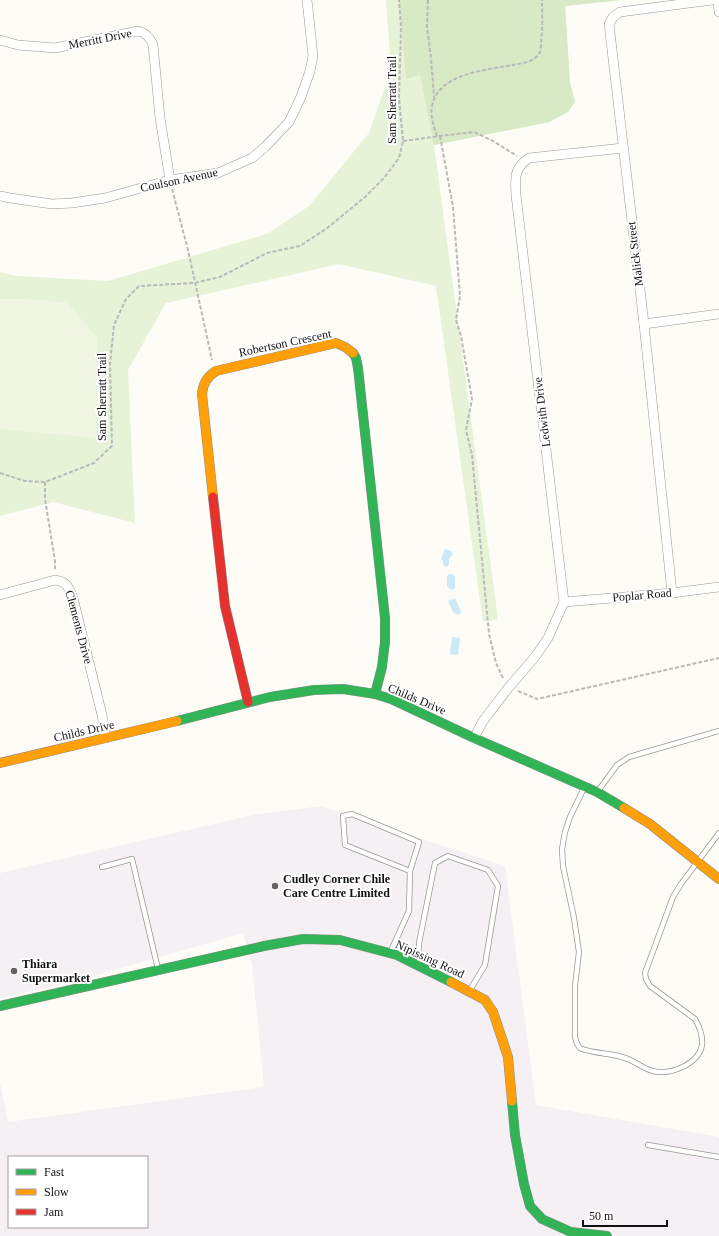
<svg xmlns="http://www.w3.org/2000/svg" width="719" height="1236" font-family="Georgia,serif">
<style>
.industrial{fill:#f5f0f3;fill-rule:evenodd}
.green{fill:#e7f3d7}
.forest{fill:#d8eac5}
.pitch{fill:#f0f6e1}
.water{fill:#cde8f7}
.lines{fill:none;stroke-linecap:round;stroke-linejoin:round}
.lane-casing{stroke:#979795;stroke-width:6}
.street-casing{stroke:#979795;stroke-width:10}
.fast-casing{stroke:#8e8d8b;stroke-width:10}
.slow-casing{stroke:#8e8d8b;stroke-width:10}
.jam-casing{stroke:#8e8d8b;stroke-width:10}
.path{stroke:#b9b9b8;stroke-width:2;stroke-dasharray:4 2;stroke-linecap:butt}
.lane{stroke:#fffffe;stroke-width:4.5}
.street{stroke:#fffffe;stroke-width:9}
.fast{stroke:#30b455;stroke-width:9}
.slow{stroke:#ff9f0a;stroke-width:9}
.jam{stroke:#e5322d;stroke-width:9}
.poi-dot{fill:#646362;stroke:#fff;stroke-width:1.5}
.labels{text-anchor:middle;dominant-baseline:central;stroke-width:4;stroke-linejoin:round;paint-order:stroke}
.street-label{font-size:12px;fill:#111;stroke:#fff}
.poi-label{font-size:12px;font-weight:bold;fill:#111;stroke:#fff;text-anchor:start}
</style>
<rect width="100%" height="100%" fill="#fdfcf7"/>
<!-- industrial -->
<path class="industrial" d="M321,806L505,866L536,1105L719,1137V1236H0V1082L8,1122L264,1087L252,964L243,933L72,982L0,998V873L253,815ZM9,1157H147V1227H9Z"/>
<!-- green -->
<polygon class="green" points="386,0 621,0 565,6 570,83 575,102 568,112 549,122 434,145 498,619 483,622 436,286 339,264 166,303 128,370 135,523 53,502 0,516 0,272 16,276 108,281 267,234 309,206 369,133 391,70"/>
<!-- forest -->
<polygon class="forest" points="399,0 621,0 565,6 570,83 575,102 568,112 549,122 434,145 420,75 406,79"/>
<!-- pitch -->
<polygon class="pitch" points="0,299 30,299 68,303 97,338 96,438 0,429"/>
<!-- water -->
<g class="water">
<polygon points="445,549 451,551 453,554 449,559 449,565 446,567 443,565 443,561 441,559"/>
<polygon points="449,574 452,574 455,577 455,588 453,590 450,589 447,586 447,577"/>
<polygon points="455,598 461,611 460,614 458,615 453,612 448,601"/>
<polygon points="452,637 460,638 458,655 450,654"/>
</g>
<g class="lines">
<defs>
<g id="lane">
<path d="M584,788L570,817L565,832L562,849L563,866L574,918L579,952L575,986V1037C576,1041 577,1045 580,1048C586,1052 613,1054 622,1057C635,1060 644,1071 658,1072C675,1073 699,1063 702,1045C703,1036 699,1026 695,1019L650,986L646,979L645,973L673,897L681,884L719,833"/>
<polyline points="598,791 617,765 629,757 719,731"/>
<polyline points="102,867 132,859 158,969"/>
<polyline points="390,953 409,911 410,871 419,842 352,814 343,816 345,845 410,871"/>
<polyline points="419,965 419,943 435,863 448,856 488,870 498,886 485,965 470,990"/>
<polyline points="648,1145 719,1157"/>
</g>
<g id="street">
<polyline points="718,0 719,12"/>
<path d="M0,40L18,45L55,48L138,31C146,33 150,37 153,45L160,118L170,180"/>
<polyline points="0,196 10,198 52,204 72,203 105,198 170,180 218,173 252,158 265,147 289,122 301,97 310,71 313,56 307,0"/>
<polyline points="644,324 719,314"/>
<polyline points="672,593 644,324 609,24 613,17 620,12 712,0"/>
<path d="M0,595L55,580C68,582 68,587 73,598L102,715L106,738"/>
<polyline points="564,602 672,593 719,587"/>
<path d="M474,738L483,721L509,687L535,657L548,638L564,602L516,195C515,178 514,168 529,158L623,148"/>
</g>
<g id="fast">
<polyline points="353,353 356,358 358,368 385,618 385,642 382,667 375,694"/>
<polyline points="177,721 270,697 314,690 343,689 375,694 391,699 474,738 597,792 624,808"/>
<polyline points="0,1006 264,946 303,939 340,940 397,955 451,982"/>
<polyline points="512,1101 515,1135 524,1184 530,1206 542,1219 571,1232 607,1236"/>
</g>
<g id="slow">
<path d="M213,497L202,394C203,383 207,377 216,371L336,343L345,347L353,353"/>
<polyline points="0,763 177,721"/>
<polyline points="624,808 650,824 719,879"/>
<polyline points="451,982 485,1000 493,1012 508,1057 512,1101"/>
</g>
<polyline id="jam" points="213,497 225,606 248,702"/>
</defs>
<!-- lane casing -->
<use href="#lane" class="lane-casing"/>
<!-- street casing -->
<use href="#street" class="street-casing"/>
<!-- fast casing -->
<use href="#fast" class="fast-casing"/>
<!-- slow casing -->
<use href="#slow" class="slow-casing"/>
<!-- jam casing -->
<use href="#jam" class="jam-casing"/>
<!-- path -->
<g class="path">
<polyline points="428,0 427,27 431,58 434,97"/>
<path d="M437,136C434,127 430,116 432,106C438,73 487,70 513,65C523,63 535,62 540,52C541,49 541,45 541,43C543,28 542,14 542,0"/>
<polyline points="440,136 453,207 460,296 456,320 461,336 472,399 466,430 472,455 489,634 496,663 503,678"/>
<polyline points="403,141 440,136 474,132 493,141 517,156"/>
<polyline points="172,189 188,250 212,360"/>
<polyline points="0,473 25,481 45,482 94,463 112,446 110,364 114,325 126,299 139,286 194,283 220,277 267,253 300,246 326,229 365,197 384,178 399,158 403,141 399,98 401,28 399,0"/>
<polyline points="45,482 45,499 55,561 55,570"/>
<polyline points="518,691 537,699 719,658"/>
</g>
<!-- lane -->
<use href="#lane" class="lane"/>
<!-- street -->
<use href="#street" class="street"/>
<!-- fast -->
<use href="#fast" class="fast"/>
<!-- slow -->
<use href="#slow" class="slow"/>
<!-- jam -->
<use href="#jam" class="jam"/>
</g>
<!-- markers -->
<g class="poi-dot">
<circle cx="275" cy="886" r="4"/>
<circle cx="14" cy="971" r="4"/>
</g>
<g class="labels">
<!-- street labels -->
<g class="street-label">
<text transform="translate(100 39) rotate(-11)">Merritt Drive</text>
<text transform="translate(392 100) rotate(-90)">Sam Sherratt Trail</text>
<text transform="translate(179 180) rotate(-12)">Coulson Avenue</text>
<text transform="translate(635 254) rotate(-97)">Malick Street</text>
<text transform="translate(285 343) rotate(-12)">Robertson Crescent</text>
<text transform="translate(102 397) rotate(-90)">Sam Sherratt Trail</text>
<text transform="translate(542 412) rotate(-97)">Ledwith Drive</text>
<text transform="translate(642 595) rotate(-5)">Poplar Road</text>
<text transform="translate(79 627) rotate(75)">Clements Drive</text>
<text transform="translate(417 699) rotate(23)">Childs Drive</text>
<text transform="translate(84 731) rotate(-13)">Childs Drive</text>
<text transform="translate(430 959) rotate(25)">Nipissing Road</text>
</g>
<!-- poi labels -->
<g class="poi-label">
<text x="283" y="879">Cudley Corner Chile<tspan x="283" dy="14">Care Centre Limited</tspan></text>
<text x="22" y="964">Thiara<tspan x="22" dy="14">Supermarket</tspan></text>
</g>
</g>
<!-- legend -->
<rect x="8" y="1156" width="140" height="72" fill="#ffffff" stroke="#a0a0a0"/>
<rect x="16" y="1169" width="20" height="6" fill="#30b455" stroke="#a0a0a0"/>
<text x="44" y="1176" font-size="12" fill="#111111">Fast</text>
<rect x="16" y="1189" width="20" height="6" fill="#ff9f0a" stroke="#a0a0a0"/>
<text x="44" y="1196" font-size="12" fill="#111111">Slow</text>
<rect x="16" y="1209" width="20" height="6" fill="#e5322d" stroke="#a0a0a0"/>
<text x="44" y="1216" font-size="12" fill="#111111">Jam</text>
<!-- scale -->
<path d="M583 1220v6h84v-6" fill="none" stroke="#111111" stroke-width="2"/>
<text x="589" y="1220" font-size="12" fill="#111111" stroke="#ffffff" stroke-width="3" paint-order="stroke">50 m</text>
</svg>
